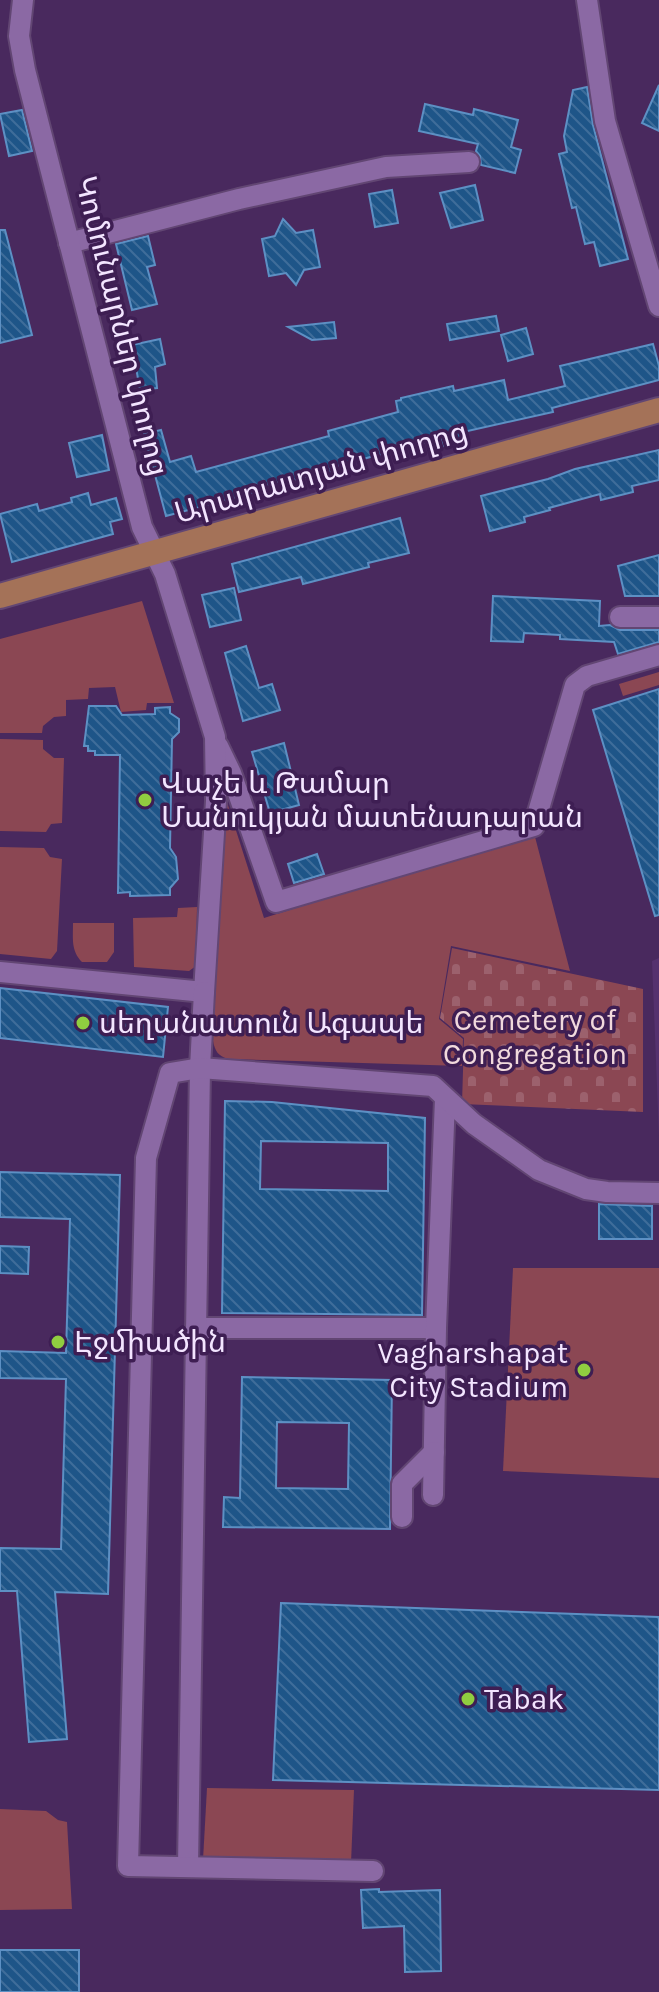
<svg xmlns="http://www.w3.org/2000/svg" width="659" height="1992" font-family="Karla,'Noto Sans Armenian',sans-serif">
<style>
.built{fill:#55316e}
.grass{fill:#8b4753}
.cemetery{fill:url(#cemetery-stones)}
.building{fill:url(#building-back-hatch);stroke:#5d90c4;stroke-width:2;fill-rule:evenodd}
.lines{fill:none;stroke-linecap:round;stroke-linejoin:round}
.minor-casing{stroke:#624673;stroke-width:24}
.major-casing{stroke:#624673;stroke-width:28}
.minor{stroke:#8b69a4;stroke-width:20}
.major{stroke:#a47258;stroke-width:24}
.poi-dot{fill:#90cd40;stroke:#3e1e53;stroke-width:3}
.labels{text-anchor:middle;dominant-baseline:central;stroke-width:7;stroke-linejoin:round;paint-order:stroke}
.street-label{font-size:30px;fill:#f3e5ff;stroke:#3e1e53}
.poi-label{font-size:30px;fill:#f3e5ff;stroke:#3e1e53;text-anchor:start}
.park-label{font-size:30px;fill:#f1d9dc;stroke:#3e1e53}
</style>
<defs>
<pattern id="cemetery-stones" width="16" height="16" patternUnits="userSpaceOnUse" patternTransform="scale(2)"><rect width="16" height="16" fill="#8b4753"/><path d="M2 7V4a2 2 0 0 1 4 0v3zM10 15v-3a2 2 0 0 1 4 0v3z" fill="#9c616d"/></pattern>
<pattern id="building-back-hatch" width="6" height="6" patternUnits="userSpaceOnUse" patternTransform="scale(2)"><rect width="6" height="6" fill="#1e5588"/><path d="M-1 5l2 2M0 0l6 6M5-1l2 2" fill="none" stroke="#3f6d9a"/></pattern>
</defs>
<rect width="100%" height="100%" fill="#49295e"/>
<!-- built -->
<polygon class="built" points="659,958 659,1136 652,961"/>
<!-- grass -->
<g class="grass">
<polygon points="142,601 174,703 147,703 146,710 121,712 115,687 89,688 88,699 66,700 66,716 54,717 43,726 42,733 0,733 0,639"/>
<polygon points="659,672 659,685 623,696 619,684"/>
<polygon points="0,739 43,740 43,749 54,758 64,758 62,823 51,824 46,832 0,831"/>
<path d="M225,796L264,918L534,833L570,971L451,946L439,1019L463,1039L462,1066L228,1059C218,1056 215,1051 213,1041Z"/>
<polygon points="0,847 44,848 50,857 62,859 57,951 51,959 0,954"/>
<polygon points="197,907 196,966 189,971 134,967 133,918 177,917 178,908"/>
<path d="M73,923H114V952L107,962H82C71,951 73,939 73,923Z"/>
<polygon points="513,1268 659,1268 659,1478 503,1471"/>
<polygon points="207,1788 354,1790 351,1863 203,1860"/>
<polygon points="0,1809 46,1811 58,1820 67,1822 72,1909 0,1910"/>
</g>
<!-- cemetery -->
<polygon class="cemetery" points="452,948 643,989 643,1112 462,1104 464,1038 440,1018"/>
<!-- building -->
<g class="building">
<polygon points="659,85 659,131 642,123"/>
<polygon points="587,87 593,125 628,259 600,266 594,242 585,244 576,207 572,208 559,154 567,152 564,136 573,90"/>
<polygon points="425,104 473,115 474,109 518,120 511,147 521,150 515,173 481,165 480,156 476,151 478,144 419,131"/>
<polygon points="22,110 32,151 9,156 0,114"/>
<polygon points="475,185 483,220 451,228 440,193"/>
<polygon points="392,190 398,223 375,227 369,194"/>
<polygon points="283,219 296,233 313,230 320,267 304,270 296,285 286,273 269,276 262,239 275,236"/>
<polygon points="0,230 5,230 32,335 0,343"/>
<polygon points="148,236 155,265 147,267 157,304 132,310 116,244"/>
<polygon points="496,316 499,331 450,340 447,324"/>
<polygon points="334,322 336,338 312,340 288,327"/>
<polygon points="526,328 533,354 508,361 501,335"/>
<polygon points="160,339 165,364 155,367 157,388 140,390 132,345"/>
<polygon points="653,344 659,366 659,380 552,408 553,412 463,432 465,441 444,446 442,439 395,448 396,450 330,468 331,471 292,480 291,478 259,487 260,491 166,516 144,434 161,430 170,462 191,456 196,472 329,436 328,431 398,412 396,401 401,400 401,398 453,386 454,391 504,380 508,400 565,386 560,366"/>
<polygon points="102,435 109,470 77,477 69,443"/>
<polygon points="659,450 659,480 632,486 633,492 601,500 600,494 549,508 550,510 524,517 525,522 490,531 481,496 548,479 575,469"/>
<polygon points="88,493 91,505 116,498 122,519 110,522 113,534 12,562 0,514 37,504 39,511 72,502 71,498"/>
<polygon points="400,518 409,553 368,563 369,567 303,584 301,577 239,592 232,564"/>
<polygon points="659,555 659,596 625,596 618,566"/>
<polygon points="234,588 241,620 210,627 202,595"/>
<polygon points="493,596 600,601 599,626 610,625 620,630 659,630 659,642 618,654 614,642 560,639 560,635 524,633 523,642 491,641"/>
<polygon points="246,646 259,688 272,684 280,710 243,721 225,653"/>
<polygon points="659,689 659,915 655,916 593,710"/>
<polygon points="89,706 116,706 122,715 155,714 155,708 170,707 170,713 179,719 179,732 172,739 170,848 176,857 178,879 170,888 170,895 130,896 130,892 118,893 120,755 95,755 95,751 88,751 88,746 84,746"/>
<polygon points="284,743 299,805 270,813 252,752"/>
<polygon points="317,854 324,874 294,883 288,864"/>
<polygon points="0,988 168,1007 163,1057 0,1038"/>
<path d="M225,1101L272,1102L425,1118L422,1315L222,1313ZM261,1141L388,1143V1191L260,1189Z"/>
<polygon points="0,1172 120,1175 108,1594 55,1592 67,1739 29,1742 17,1591 0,1591 0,1548 61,1549 66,1379 0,1378 0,1351 66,1353 70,1219 0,1217"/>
<polygon points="599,1204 652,1206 652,1239 599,1239"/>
<polygon points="0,1246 29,1247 28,1274 0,1273"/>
<path d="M242,1377L392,1380L390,1529L223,1527L224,1497L240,1498ZM277,1422L349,1423L348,1489L276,1488Z"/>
<polygon points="281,1603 659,1617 659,1790 273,1780"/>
<polygon points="379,1889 379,1892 440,1890 441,1971 405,1972 404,1926 363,1928 361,1890"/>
<rect x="0" y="1950" width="79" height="42"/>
</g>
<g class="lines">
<defs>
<g id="minor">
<polyline points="587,0 605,121 659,306"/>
<polyline points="69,243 239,199 386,167 469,162"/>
<polyline points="620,617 659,617"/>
<polyline points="218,746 231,773 276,902 534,826 575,685 587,676 659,655"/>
<polyline points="0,972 204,992 216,801 215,737 165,574 142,527 25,70 19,36 23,0"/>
<polyline points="196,1328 436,1328"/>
<polyline points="433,1495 436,1328 445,1099"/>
<polyline points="402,1517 402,1484 434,1452"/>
<polyline points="188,1867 200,1068 204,992"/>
<polyline points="373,1871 128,1866 146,1158 170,1073 200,1068 433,1086 474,1124 539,1170 586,1189 607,1192 659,1193"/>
</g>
<polyline id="major" points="0,596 659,410"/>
</defs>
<!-- minor casing -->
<use href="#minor" class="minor-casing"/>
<!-- major casing -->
<use href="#major" class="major-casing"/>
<!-- minor -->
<use href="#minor" class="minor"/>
<!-- major -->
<use href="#major" class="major"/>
</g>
<!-- markers -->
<g class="poi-dot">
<circle cx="145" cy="800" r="8"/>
<circle cx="83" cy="1023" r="8"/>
<circle cx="58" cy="1342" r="8"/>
<circle cx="584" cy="1370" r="8"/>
<circle cx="468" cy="1699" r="8"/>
</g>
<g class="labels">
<!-- street labels -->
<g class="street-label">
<text transform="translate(122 326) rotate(76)">Կոմունարներ փողոց</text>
<text transform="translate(321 472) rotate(-16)">Արարատյան փողոց</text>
</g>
<!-- poi labels -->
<g class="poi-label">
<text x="161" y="783">Վաչե և Թամար<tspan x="161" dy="34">Մանուկյան մատենադարան</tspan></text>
<text x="99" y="1023">սեղանատուն Ագապե</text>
<text x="74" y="1342">Էջմիածին</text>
<text x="568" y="1353" text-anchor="end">Vagharshapat<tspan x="568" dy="34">City Stadium</tspan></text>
<text x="484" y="1699">Tabak</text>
</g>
<!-- park labels -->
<g class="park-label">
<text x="535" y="1020">Cemetery of<tspan x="535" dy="34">Congregation</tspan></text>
</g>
</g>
</svg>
